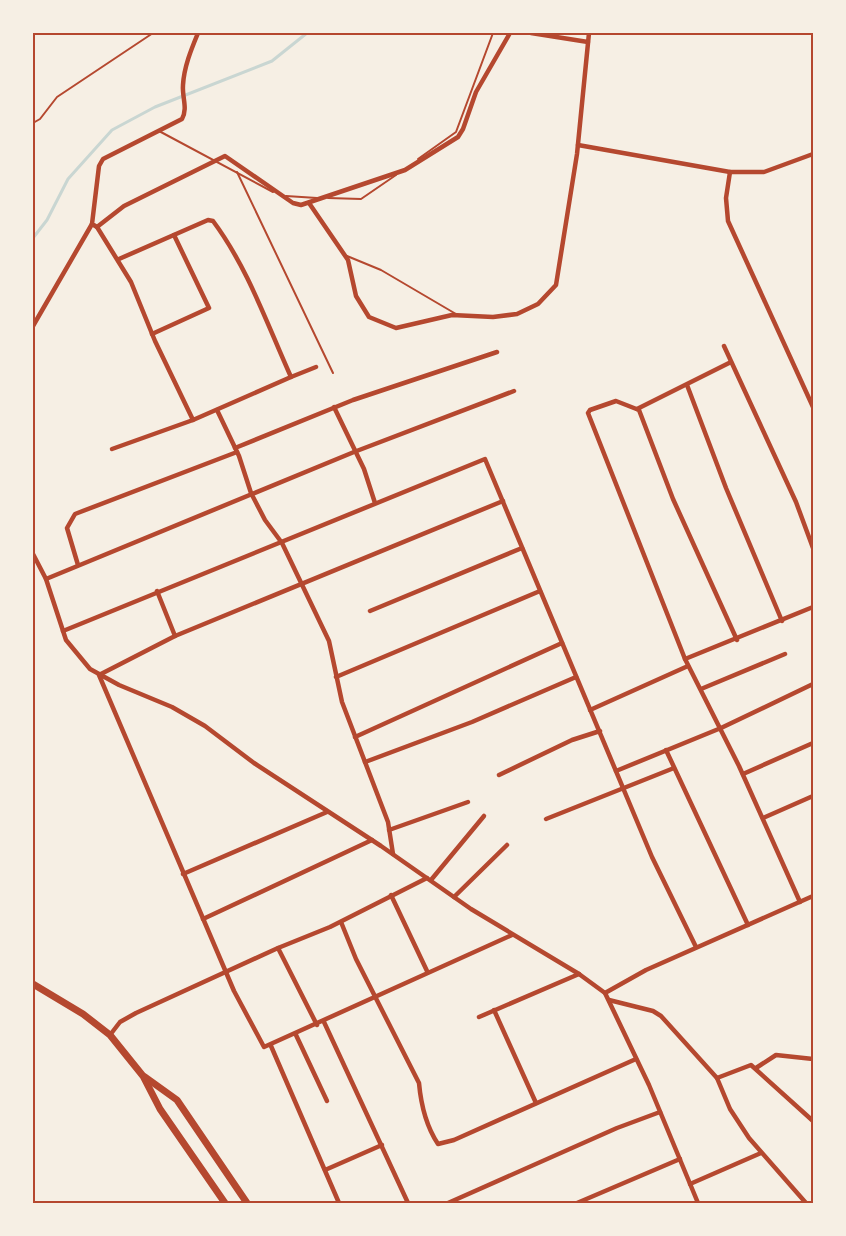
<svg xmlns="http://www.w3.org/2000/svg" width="846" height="1236" font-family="'Public Sans',sans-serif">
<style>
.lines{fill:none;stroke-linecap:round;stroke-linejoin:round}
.stream{stroke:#c9d6d2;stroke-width:3}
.service{stroke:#b5482f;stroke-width:2}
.minor{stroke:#b5482f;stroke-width:4.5}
.secondary{stroke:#b5482f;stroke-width:7}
.neatline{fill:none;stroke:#b5482f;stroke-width:2}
</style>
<rect width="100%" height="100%" fill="#f6efe4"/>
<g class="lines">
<!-- stream -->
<polyline class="stream" points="33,238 47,220 68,179 112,130 155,107 272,61 307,33"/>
<!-- service -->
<g class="service">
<polyline points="33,123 40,119 57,97 153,33"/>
<polyline points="159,131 273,192"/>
<polyline points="418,159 456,132 493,33"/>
<polyline points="237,172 333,373"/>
<polyline points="286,196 317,198"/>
<polyline points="328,198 361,199 396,175"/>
<polyline points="347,256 381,270 456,314"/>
</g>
<!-- minor -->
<g class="minor">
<polyline points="531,33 588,42"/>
<polyline points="578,145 730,172 764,172 813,154"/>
<polyline points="730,172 726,198 728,221 813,407"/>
<polyline points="309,203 348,260 356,296 369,317 396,328 452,315 493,317 517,314 538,304 556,285 577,154 589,33"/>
<path d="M97,227L92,224L99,166L103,159L182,119C188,108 182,98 183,85C184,67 191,50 198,33"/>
<path d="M119,259L208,220L213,221C248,268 267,324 291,377L193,420L155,341L131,282L97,227L124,206L225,156L293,203L301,205L405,170L458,137L463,129L476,92L510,33"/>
<polyline points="33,326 92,224"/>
<polyline points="152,334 209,308 174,235"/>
<polyline points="724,346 796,502 813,548"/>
<polyline points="291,377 316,367"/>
<polyline points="687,385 726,488 782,621"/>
<polyline points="334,407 364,469 375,503"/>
<polyline points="637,409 731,362"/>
<polyline points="217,410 239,456 251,493 265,520 282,543 329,641 342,702 388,822 393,854"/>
<polyline points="235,448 353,400 497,352"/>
<polyline points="112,449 193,420"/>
<polyline points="33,554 46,579 66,640 90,669 119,685 172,707 205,726 254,763 381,846 471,909 579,974 605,993 649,1085 698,1203"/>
<polyline points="78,565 67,528 75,514 237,452"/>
<polyline points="46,579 354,452 514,391"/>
<polyline points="157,591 175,636 99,675 234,991 264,1047 512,935"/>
<polyline points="370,611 522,548"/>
<polyline points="63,631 485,459 652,857 696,947"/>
<polyline points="175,636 503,501"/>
<polyline points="737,640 673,499 639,410 616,401 590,410 588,413 685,659 739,766 800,902"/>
<polyline points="685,659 813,607"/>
<polyline points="336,677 540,591"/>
<polyline points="701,689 785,654"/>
<polyline points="590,710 688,666"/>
<polyline points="355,737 562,643"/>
<polyline points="666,750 748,925"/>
<polyline points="365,762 472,722 576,677"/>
<polyline points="616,771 721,728 813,684"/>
<polyline points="743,774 813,743"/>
<polyline points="499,775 572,740 600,731"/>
<polyline points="763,818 813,796"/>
<polyline points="546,819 674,768"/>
<polyline points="389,830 468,802"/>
<polyline points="183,874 327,812"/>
<polyline points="431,880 484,816"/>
<polyline points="391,895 427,971"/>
<polyline points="454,897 507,845"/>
<polyline points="203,919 372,840"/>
<path d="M341,922L356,959L419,1083C421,1105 426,1126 438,1144L454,1140L636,1059"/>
<polyline points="278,948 330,927 427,878"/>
<polyline points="605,993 646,970 813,896"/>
<polyline points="609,1000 653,1011 661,1016 717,1078 730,1109 749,1138 806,1203"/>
<polyline points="494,1010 536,1103"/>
<polyline points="479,1017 579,974"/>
<polyline points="324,1022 408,1203"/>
<polyline points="110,1035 120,1022 136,1013 278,948 317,1025"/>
<polyline points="296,1035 327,1101"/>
<polyline points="271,1046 339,1203"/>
<polyline points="756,1068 776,1055 813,1059"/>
<polyline points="717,1078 751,1065 813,1121"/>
<polyline points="325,1170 382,1145"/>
<polyline points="690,1184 761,1153"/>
<polyline points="448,1203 617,1128 660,1112"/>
<polyline points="577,1203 680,1159"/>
</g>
<!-- secondary -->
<g class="secondary">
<polyline points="33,984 83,1014 110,1035 143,1076 160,1109 225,1203"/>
<polyline points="145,1077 177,1100 247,1203"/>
</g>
</g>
<!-- border -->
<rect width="846" height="1236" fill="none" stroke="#f6efe4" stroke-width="69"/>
<rect x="34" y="34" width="778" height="1168" class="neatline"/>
</svg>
